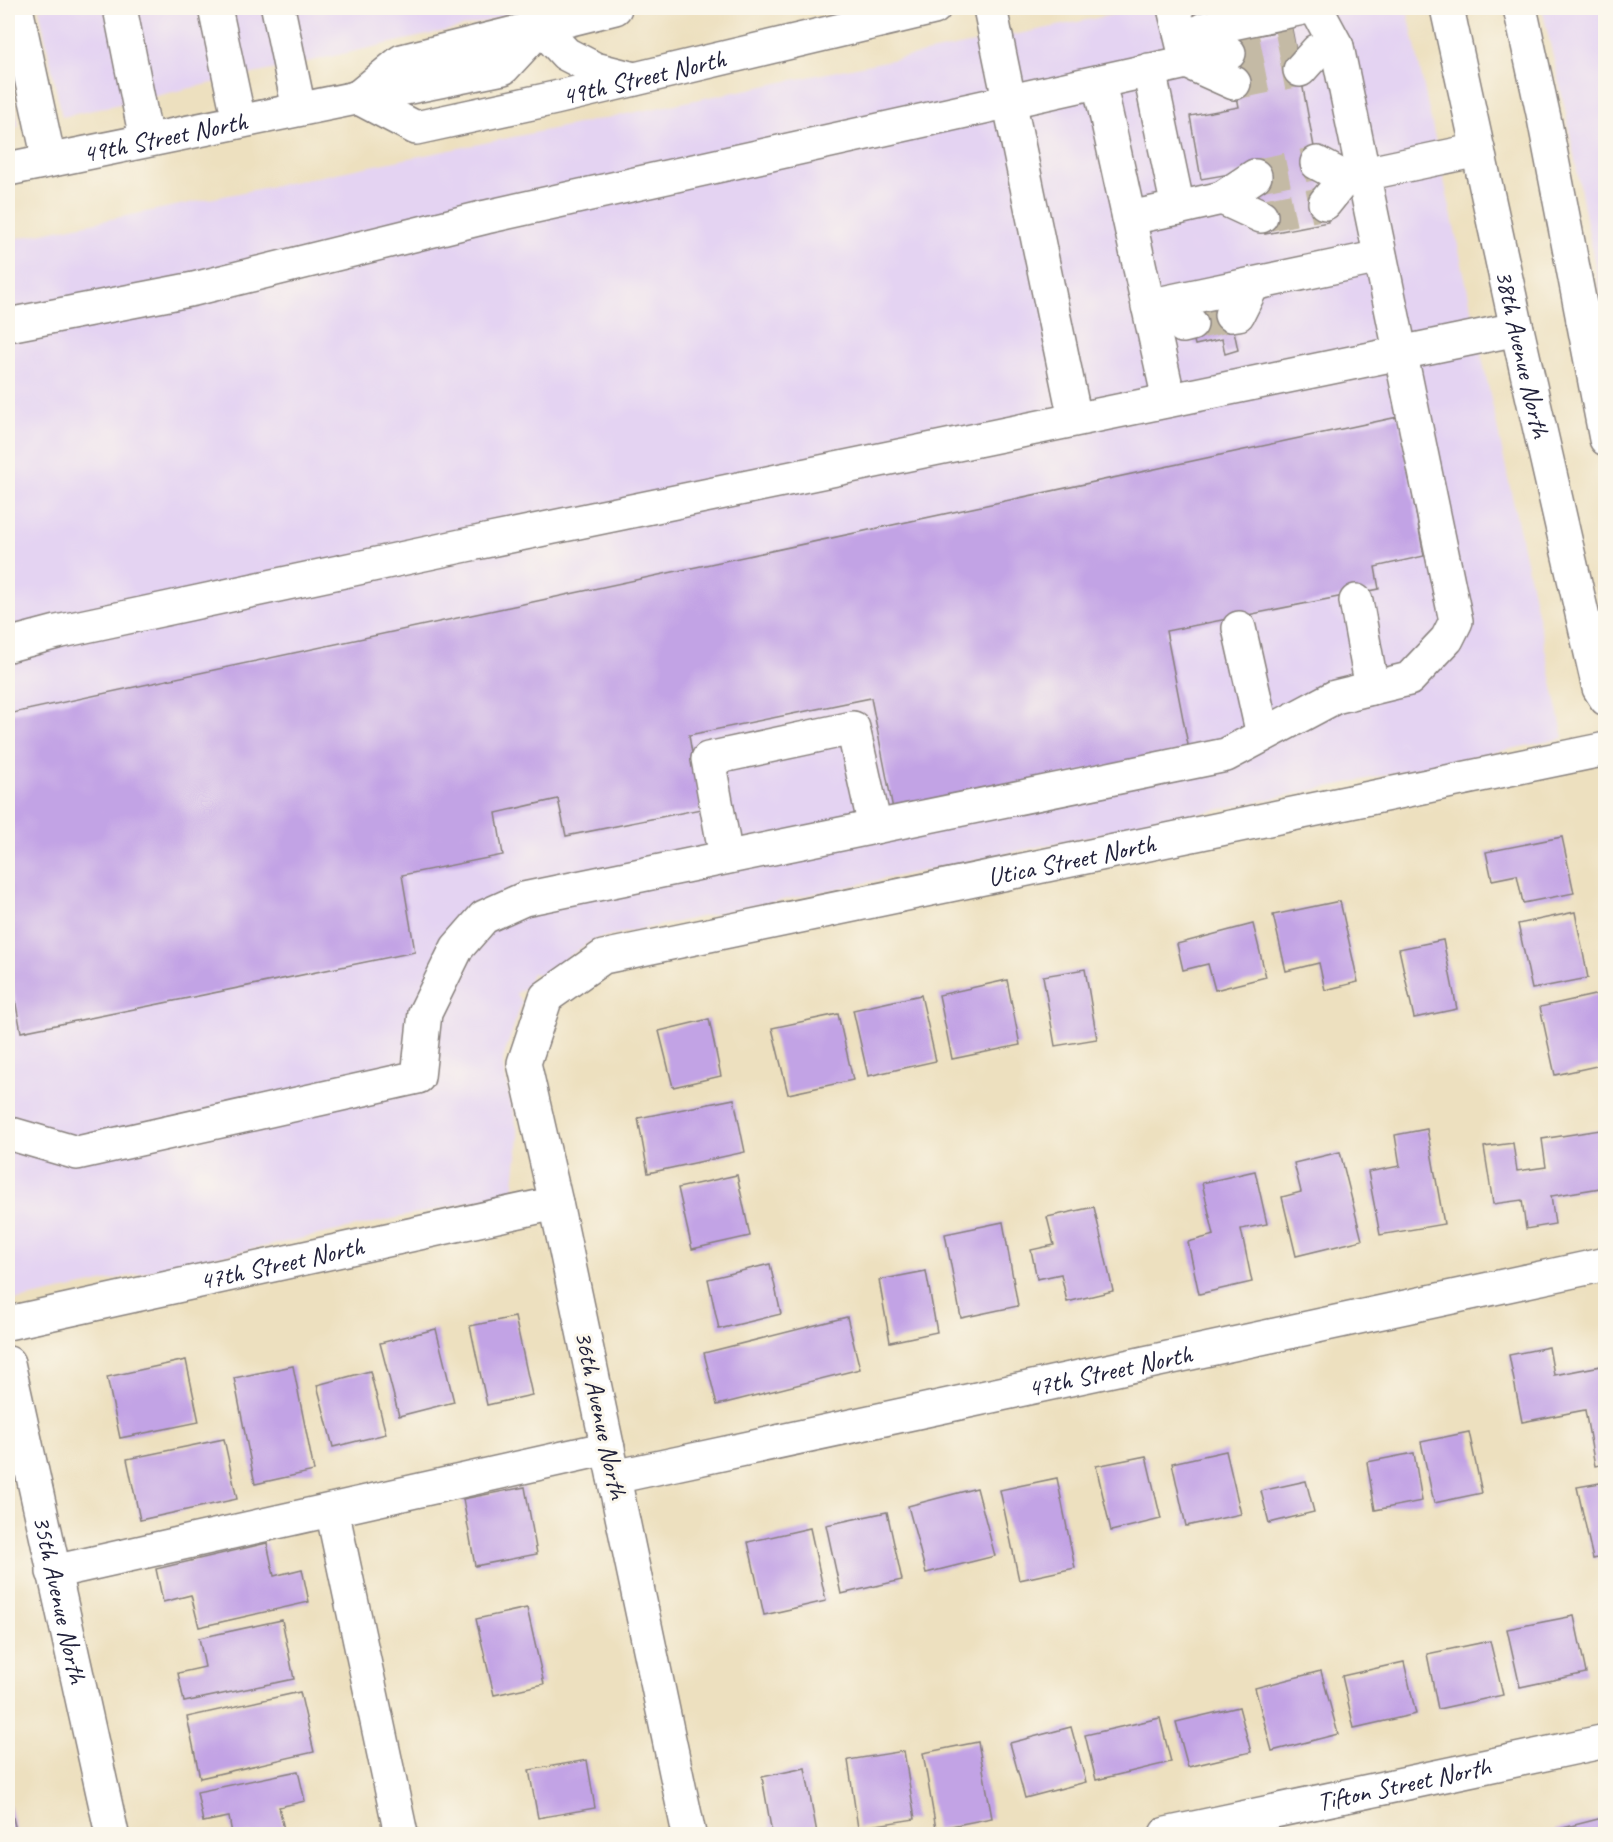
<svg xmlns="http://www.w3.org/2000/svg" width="1613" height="1842" font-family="Caveat,sans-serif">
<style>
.built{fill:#e4d3f2}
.building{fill:#c2a3e5}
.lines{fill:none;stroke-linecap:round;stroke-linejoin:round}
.minor-tunnel{stroke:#c4baa5;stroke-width:33;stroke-dasharray:33 16;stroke-linecap:butt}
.minor-casing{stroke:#88817d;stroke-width:36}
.major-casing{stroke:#88817d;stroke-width:36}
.minor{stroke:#fff;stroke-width:33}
.major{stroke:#fff;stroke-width:33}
.labels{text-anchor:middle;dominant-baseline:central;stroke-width:6;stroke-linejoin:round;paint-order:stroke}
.street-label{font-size:26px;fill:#22223b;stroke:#fbf7ec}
</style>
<rect width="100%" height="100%" fill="#fbf7ec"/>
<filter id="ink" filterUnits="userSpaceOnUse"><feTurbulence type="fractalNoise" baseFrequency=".0167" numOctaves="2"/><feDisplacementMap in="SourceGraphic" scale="12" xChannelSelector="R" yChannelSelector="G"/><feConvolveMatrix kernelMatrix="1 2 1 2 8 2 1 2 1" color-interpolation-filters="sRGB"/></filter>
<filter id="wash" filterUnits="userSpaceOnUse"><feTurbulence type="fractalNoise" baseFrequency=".008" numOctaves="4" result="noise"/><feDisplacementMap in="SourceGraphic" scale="24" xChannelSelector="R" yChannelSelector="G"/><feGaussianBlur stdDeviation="1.35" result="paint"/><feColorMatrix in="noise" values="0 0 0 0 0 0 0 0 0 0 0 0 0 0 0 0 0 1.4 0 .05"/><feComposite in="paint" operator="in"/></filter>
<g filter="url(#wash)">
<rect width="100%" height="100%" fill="#ede0bf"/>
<!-- built -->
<g class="built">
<polygon points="39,8 514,8 516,15 62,117"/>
<polygon points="1542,8 1605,8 1605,297 1601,298 1566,113"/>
<polygon points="1141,9 1408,13 1564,738 599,938 591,941 542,975 532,973 527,986 516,994 522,1002 503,1059 503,1068 519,1137 513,1193 8,1302 8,240"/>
<polygon points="8,72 19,126 8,128"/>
</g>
<g id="blocks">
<!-- building -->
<g class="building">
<polygon points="1292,29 1328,222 1265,234 1253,170 1201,179 1190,116 1239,107 1227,41"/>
<polygon points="1228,302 1238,350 1225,354 1222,339 1195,345 1187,311"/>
<polygon points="1398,417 1424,556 1375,567 1379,589 1166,631 1189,750 893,809 871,698 689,735 701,809 566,836 558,799 496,813 503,855 402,875 415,952 21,1032 8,961 8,714"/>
<polygon points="1562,837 1574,893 1523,903 1517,875 1492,880 1486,852"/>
<polygon points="1340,901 1358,982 1325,990 1319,963 1286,971 1273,915"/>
<polygon points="1575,912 1588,978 1532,989 1518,924"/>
<polygon points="1253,924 1266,977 1215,990 1208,964 1183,970 1177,944"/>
<polygon points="1443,940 1457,1009 1414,1018 1399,949"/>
<polygon points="1085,969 1097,1039 1055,1046 1043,976"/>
<polygon points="1007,980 1020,1045 952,1059 939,995"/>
<polygon points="1599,994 1606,1024 1606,1064 1555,1075 1540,1007"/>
<polygon points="921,995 936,1061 868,1076 853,1010"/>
<polygon points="838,1014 853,1080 788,1094 772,1028"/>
<polygon points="709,1019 721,1076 673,1087 659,1031"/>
<polygon points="734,1099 745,1152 648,1173 638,1118"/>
<polygon points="1427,1129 1444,1224 1380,1235 1368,1172 1400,1166 1395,1135"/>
<polygon points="1600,1130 1606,1170 1606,1187 1551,1196 1555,1224 1526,1229 1522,1200 1493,1204 1484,1147 1513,1143 1517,1171 1546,1167 1542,1139"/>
<polygon points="1340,1152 1362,1240 1296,1256 1282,1197 1301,1192 1294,1163"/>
<polygon points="1255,1171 1267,1224 1241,1229 1252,1282 1199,1294 1188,1242 1214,1235 1202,1183"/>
<polygon points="737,1175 750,1236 692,1249 678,1188"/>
<polygon points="1094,1207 1113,1291 1067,1302 1061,1274 1037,1279 1031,1250 1054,1245 1047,1217"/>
<polygon points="1003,1222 1018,1306 961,1318 945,1234"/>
<polygon points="770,1264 781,1314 719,1329 708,1279"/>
<polygon points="926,1271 937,1332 890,1342 879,1280"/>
<polygon points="515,1317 532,1395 487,1405 470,1326"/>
<polygon points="847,1317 860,1369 717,1405 704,1353"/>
<polygon points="436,1329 454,1402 399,1416 380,1343"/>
<polygon points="1549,1347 1554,1375 1606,1365 1606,1464 1595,1466 1585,1410 1522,1422 1509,1355"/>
<polygon points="186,1360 199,1422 120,1438 107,1377"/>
<polygon points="293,1366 314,1471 255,1484 234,1378"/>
<polygon points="370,1371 386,1434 333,1447 317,1385"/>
<polygon points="1469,1432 1482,1493 1434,1503 1421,1442"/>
<polygon points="224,1439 237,1499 140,1520 127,1459"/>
<polygon points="1226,1451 1241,1514 1186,1526 1172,1463"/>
<polygon points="1414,1453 1422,1501 1375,1510 1367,1462"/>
<polygon points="1146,1456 1161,1519 1111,1531 1096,1466"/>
<polygon points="1057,1478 1075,1568 1019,1580 1000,1490"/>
<polygon points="1306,1481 1314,1512 1269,1523 1261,1491"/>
<polygon points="1606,1482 1606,1556 1593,1559 1577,1487"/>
<polygon points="525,1487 537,1554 475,1566 463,1499"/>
<polygon points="977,1488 995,1556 926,1573 908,1506"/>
<polygon points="887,1512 902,1580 841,1594 826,1525"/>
<polygon points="810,1528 826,1601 764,1615 748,1542"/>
<polygon points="267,1543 274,1576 302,1569 309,1602 199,1627 191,1595 163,1602 156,1569"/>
<polygon points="527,1608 544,1684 494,1695 476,1619"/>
<polygon points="1574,1616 1586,1673 1520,1687 1507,1629"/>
<polygon points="282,1620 294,1679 184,1702 178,1673 205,1667 199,1638"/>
<polygon points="1490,1641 1503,1695 1438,1709 1427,1654"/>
<polygon points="1404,1662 1416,1714 1354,1728 1342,1676"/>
<polygon points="1321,1671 1338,1734 1272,1751 1255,1688"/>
<polygon points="300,1692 314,1752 200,1778 187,1717"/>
<polygon points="1239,1707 1251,1752 1188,1767 1176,1722"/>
<polygon points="1160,1718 1171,1762 1096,1780 1085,1735"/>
<polygon points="1071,1727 1086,1782 1025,1798 1010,1743"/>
<polygon points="978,1742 992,1818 936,1829 923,1753"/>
<polygon points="904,1751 915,1819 858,1828 848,1760"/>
<polygon points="587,1760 595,1808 538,1818 529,1770"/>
<polygon points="805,1768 817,1833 807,1834 772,1834 762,1777"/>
<polygon points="298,1771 305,1801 279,1807 285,1834 232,1834 229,1817 203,1822 197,1792"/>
<polygon points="8,1798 17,1834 8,1834"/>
<polygon points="1606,1817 1606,1834 1556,1834 1555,1830"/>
</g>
</g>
</g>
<g filter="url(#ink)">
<use href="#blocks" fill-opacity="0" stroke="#88817d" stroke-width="1.5"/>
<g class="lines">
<!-- minor-tunnel -->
<g class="minor-tunnel">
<polyline points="1229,53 1294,40"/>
<polyline points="1234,83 1300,70"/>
<polyline points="1255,176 1317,163"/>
<polyline points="1261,216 1325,203"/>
<polyline points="1191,324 1231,315"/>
</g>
<defs>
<g id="minor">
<polyline points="16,8 49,160"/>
<polyline points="120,8 146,139"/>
<polyline points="215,8 239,121"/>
<polyline points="278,8 299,109"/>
<polyline points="990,8 1075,419"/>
<polyline points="1174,8 1187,62"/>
<polyline points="1187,62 1234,83"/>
<polyline points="1187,62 1229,53"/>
<polyline points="1300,70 1317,51 1337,47"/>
<polyline points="1099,82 1169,400"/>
<polyline points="1317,163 1345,178 1325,203"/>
<polyline points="1345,178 1478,150"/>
<polyline points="1222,198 1255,176"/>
<polyline points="1178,208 1222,198 1261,216"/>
<polyline points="1129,218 1178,208 1149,70"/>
<polyline points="1161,303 1183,326 1191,324"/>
<polyline points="1148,306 1380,257"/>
<polyline points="1231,315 1238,314 1253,284"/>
<polyline points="1583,321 1606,317"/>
<polyline points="8,325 194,289 486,217 1187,62 1204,29 1303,8"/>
<polyline points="1356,601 1372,688"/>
<polyline points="1239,628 1263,735"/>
<polyline points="8,645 57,632 466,545 1517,329"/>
<polyline points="726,857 708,759 853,728 875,827"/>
<polyline points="8,1133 77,1153 418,1077 425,1013 457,948 484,917 524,899 1226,755 1335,697 1409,679 1447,639 1456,621 1337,47 1316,8"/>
<path id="s1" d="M8,1323L556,1203"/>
<path id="s2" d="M8,1363L112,1834"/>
<path id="s3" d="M614,1477L1606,1264"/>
<polyline points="332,1510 401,1834"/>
<polyline points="53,1572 608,1448"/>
<path id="s4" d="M689,1834L556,1203L524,1063L546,997L603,957L1606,749"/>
<path id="s5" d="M1166,1834L1606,1741"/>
</g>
<g id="major">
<path id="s6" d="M1447,8L1517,329L1583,618L1599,688L1606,699"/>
<polyline points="1520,8 1544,118 1606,439"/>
<polyline points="541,27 566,54 595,69 634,79"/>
<polyline points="362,94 402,61 615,8"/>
<path id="s7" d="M357,97L416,128L555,98L934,8"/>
<path id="s8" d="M8,169L503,68L541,27"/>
</g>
</defs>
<!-- minor casing -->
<use href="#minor" class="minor-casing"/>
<!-- major casing -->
<use href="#major" class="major-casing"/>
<!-- minor -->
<use href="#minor" class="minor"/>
<!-- major -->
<use href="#major" class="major"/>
</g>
</g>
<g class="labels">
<!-- street labels -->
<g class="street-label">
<text stroke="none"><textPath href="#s7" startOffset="300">49th Street North</textPath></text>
<text stroke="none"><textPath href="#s8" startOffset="160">49th Street North</textPath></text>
<text stroke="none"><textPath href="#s6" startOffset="354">38th Avenue North</textPath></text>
<text stroke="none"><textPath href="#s4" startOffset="1406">Utica Street North</textPath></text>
<text stroke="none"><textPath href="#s1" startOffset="280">47th Street North</textPath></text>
<text stroke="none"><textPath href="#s3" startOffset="507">47th Street North</textPath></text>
<text transform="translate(601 1415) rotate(78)">36th Avenue North</text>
<text stroke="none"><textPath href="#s2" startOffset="242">35th Avenue North</textPath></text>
<text stroke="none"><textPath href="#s5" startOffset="243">Tifton Street North</textPath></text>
</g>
</g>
<!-- margin -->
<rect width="1613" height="1842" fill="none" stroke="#fbf7ec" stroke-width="30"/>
</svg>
